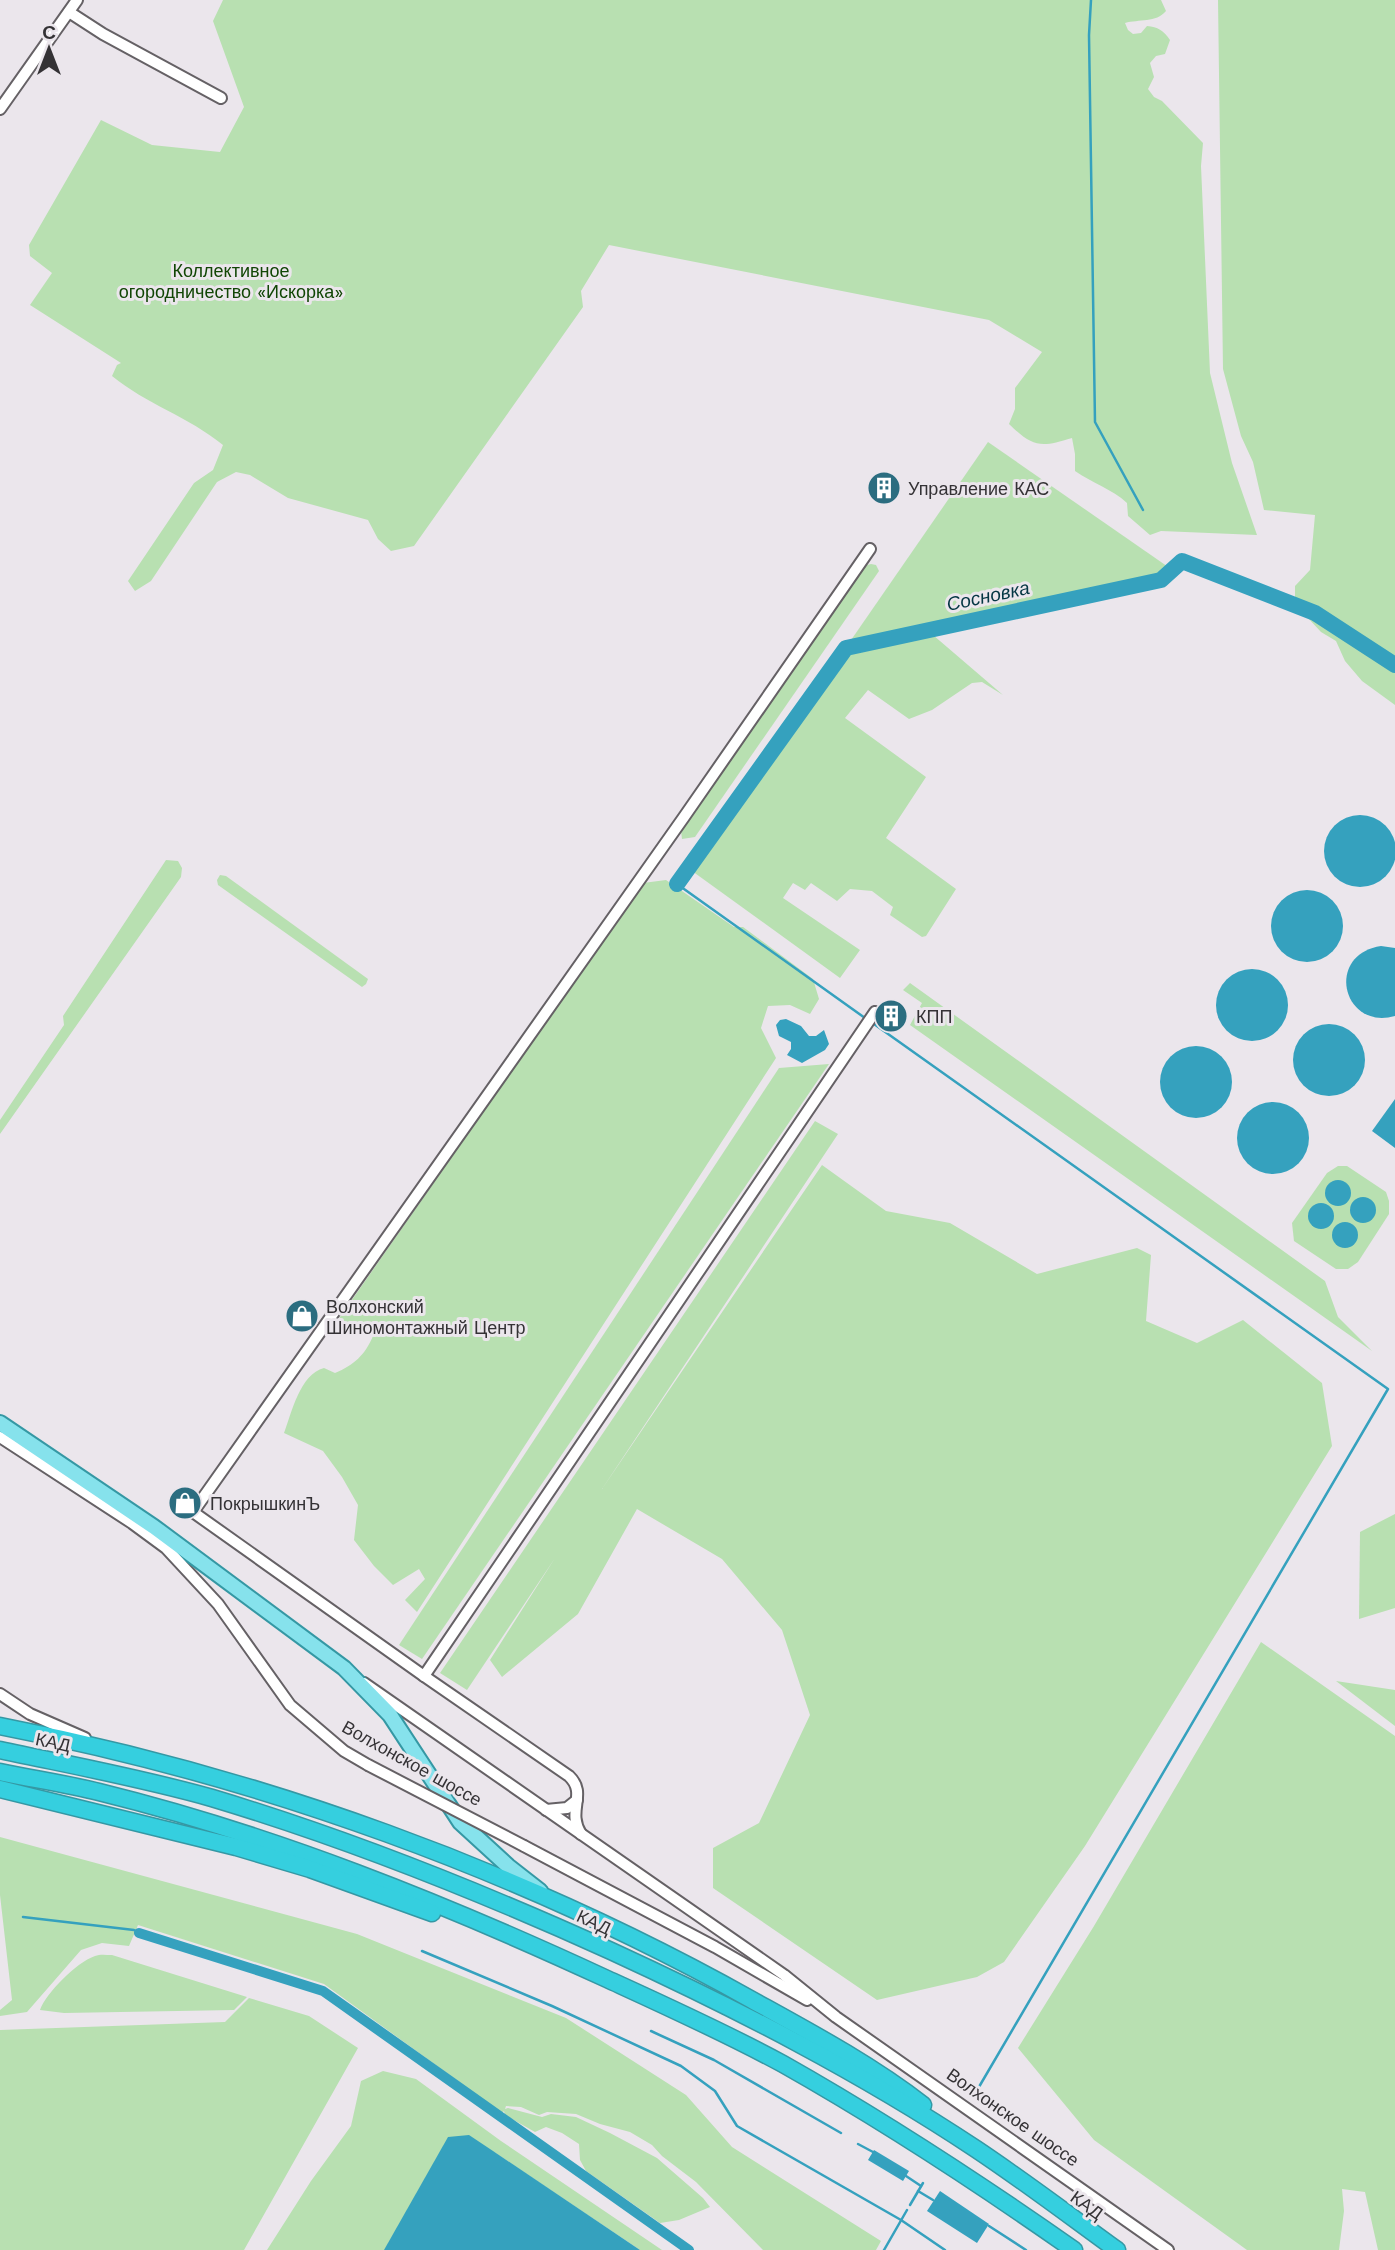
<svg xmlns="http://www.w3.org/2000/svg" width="1395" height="2250" font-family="'Work Sans',sans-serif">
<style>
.green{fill:#b8e0b1}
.water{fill:#35a1be}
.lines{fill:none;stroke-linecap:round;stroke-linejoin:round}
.stream{stroke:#35a1be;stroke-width:2.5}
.canal{stroke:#35a1be;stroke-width:10}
.river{stroke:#35a1be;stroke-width:16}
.minor-casing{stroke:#656165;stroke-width:14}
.major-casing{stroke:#3598a4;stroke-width:18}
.highway-casing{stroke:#3598a4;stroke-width:19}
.minor{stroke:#fff;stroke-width:10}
.major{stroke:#86e2ec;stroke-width:14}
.highway{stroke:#35cfdf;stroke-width:16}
.minor-bridge-casing{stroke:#656165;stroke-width:14;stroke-linecap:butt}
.minor-bridge{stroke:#fff;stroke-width:10}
.labels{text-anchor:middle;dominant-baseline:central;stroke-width:6;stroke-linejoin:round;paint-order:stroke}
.park-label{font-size:18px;fill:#114605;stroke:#ebe6ec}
.poi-label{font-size:18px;fill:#343235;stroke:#ebe6ec;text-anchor:start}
.street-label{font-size:18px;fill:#343235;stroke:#ebe6ec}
.water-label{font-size:19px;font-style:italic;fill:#043643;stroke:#ebe6ec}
</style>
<rect width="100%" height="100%" fill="#ebe6ec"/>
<!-- green -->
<g class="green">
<path d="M223,0H1161L1166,11C1156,23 1139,19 1125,23L1128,30L1133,34L1141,33L1147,26C1158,27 1163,30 1170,40L1165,54L1156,56L1150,63L1154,77L1148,89L1154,97L1162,101L1203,143L1201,166L1210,373L1232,463L1257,535L1161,531L1150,535L1128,516L1127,503C1112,489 1092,483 1075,471V454L1072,438C1040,448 1033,447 1009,424L1015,409V388L1042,352L989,320L609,245L581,291L583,307L414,546L391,551L378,539L368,520L288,498L250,475L236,472L217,482L151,581L135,591L128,581L194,483L213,470L223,445C189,417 146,404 112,376L117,365L121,363L30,305L52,273L30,256L29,245L101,120L152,145L220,152L244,107L213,21Z"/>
<polygon points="1218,0 1395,0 1395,705 1362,681 1345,661 1336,641 1321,632 1295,604 1295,586 1310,570 1315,515 1264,510 1253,462 1241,436 1223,369"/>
<polygon points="988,442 1174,571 849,643"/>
<polygon points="871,564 876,565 879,571 695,837 682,839 681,831 863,566"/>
<polygon points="933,635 1003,695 982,682 972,683 932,710 909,719 868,690 845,718 926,777 886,838 956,889 926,936 922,937 890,915 893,907 872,891 850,889 837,901 811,883 805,890 793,883 783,898 860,950 840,978 692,871 845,655"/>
<polygon points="166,860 178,861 182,868 181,877 0,1134 0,1120 64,1025 63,1016"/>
<polygon points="220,875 226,876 368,979 366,984 362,987 218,885 217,880"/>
<path d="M666,880L734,927H743L813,979L819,999L810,1014L790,1005L768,1006L761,1028L776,1058L417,1612L405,1600L425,1579L419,1569L393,1585L374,1566L354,1540L358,1505L342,1477L323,1451L284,1433C292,1412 300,1374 324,1368L335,1373C354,1365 365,1355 373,1336L354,1334L333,1337V1327L643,883Z"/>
<polygon points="910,983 1325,1281 1338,1317 1372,1351 910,1025 922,1003 903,990"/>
<polygon points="829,1064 422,1659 399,1645 779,1068"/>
<polygon points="815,1121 838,1134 602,1489 822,1165 886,1211 950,1223 1037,1274 1137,1248 1151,1255 1146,1321 1197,1343 1243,1320 1322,1383 1332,1446 1085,1846 1004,1962 977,1977 877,2000 713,1888 713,1848 759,1823 810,1715 782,1630 722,1559 637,1509 578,1614 502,1677 490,1660 555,1558 467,1690 440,1673"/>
<polygon points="1338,1166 1347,1166 1386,1192 1389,1201 1389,1214 1358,1262 1348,1269 1336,1269 1294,1241 1292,1223 1327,1173"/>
<polygon points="1395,1514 1395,1608 1359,1619 1360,1532"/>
<polygon points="1261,1642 1395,1736 1395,2250 1378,2250 1365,2192 1342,2189 1344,2211 1339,2250 1247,2250 1094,2140 1018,2048 1094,1926"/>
<polygon points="1336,1681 1395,1690 1395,1726"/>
<polygon points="0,1837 357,1934 566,2018 686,2095 732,2147 881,2241 876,2250 763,2250 696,2182 662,2156 652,2145 630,2132 600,2124 576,2114 547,2112 539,2115 521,2107 506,2106 505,2109 508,2108 542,2117 551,2114 576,2117 610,2133 657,2158 703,2198 710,2207 679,2220 660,2223 586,2171 580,2160 579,2144 562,2133 546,2127 535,2132 505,2115 504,2111 502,2113 324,1984 138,1925 129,1946 102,1943 81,1950 27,2012 0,2016 0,2010 12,2000 0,1895"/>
<path d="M112,1955L247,1997L234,2010L64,2013L40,2010C46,1993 77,1962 95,1956C100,1954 106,1955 112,1955Z"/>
<polygon points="249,1998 309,2016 358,2048 244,2250 0,2250 0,2030 225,2022"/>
<polygon points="383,2071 416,2079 501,2141 662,2250 640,2250 494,2152 433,2250 267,2250 311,2181 351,2126 361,2081"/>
</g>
<!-- water -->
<g class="water">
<circle cx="1360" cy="851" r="36"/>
<circle cx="1307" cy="926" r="36"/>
<path d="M1381,946L1395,948V1016C1343,1031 1324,955 1381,946Z"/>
<circle cx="1252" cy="1005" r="36"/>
<polygon points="786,1019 801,1026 809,1036 816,1036 824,1030 829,1044 825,1050 802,1063 787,1055 791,1049 791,1042 779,1036 776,1025 780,1020"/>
<circle cx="1329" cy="1060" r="36"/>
<circle cx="1196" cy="1082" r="36"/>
<polygon points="1395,1099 1395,1148 1372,1131"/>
<circle cx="1273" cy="1138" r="36"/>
<circle cx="1338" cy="1193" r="13"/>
<circle cx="1363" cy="1210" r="13"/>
<circle cx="1321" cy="1216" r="13"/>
<circle cx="1345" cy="1235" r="13"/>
<polygon points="469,2135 493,2151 640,2250 384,2250 448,2137"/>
<polygon points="874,2150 909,2171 903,2181 868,2160"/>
<polygon points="940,2191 989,2224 977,2243 927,2211"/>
</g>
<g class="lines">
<!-- stream -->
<g class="stream">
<polyline points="1091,0 1089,35 1095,422 1143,510"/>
<polyline points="677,884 865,1018"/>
<polyline points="874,1024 1388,1389 976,2092"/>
<polyline points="23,1917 134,1930 139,1933"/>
<polyline points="422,1951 552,2006 681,2066 715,2091 737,2126 901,2220 945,2250"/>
<polyline points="651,2031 714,2060 841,2133"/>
<polyline points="858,2144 873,2152"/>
<polyline points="906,2176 921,2186"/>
<polyline points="918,2191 933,2200"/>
<polyline points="910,2205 923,2183"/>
<polyline points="989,2226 1026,2250"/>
<polyline points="884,2250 907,2210"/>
</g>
<!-- canal -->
<polyline class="canal" points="139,1933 323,1991 689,2250"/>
<!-- river -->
<polyline class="river" points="677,884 846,648 1161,580 1182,561 1315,613 1395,665"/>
<defs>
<g id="minor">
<polyline points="69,12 103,34 221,98"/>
<polyline points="0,109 77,0"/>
<polyline points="0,1437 132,1523 166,1548 218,1604 290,1705 344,1751 368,1765"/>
<polyline points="424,1676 875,1012"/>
<polyline points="364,1683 784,1975 836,2017 1168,2250"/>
<polyline points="0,1694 30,1714 85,1738"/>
<polyline points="546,1810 567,1808 577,1800"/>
<path d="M581,1834C566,1810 588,1794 569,1776L424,1676L193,1512L684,817L870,549"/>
<polyline points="524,1846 715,1947 807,2000"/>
</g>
<polyline id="major" points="0,1423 154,1527 344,1668 390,1715 460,1822 508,1866 540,1891"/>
<g id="highway">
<path d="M0,1726C259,1776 522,1871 752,2000C810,2032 870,2064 923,2105"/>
<path d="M0,1750C70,1765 142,1778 212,1798C349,1839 481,1892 611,1951C737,2009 860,2072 976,2149C1024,2181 1070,2216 1117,2250"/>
<path d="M0,1772C33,1779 67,1784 99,1792C274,1835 443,1903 607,1979C666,2006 726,2033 783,2064C884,2121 980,2184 1074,2250"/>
<polyline points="0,1789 236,1847 310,1869 432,1913"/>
</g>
</defs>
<!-- minor casing -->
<use href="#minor" class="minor-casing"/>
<!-- major casing -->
<use href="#major" class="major-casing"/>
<!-- highway casing -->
<use href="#highway" class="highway-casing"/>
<!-- minor -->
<use href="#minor" class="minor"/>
<!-- major -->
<use href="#major" class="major"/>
<!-- highway -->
<use href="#highway" class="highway"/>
<defs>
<polyline id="minor-bridge" points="368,1765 524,1846"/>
</defs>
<!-- minor-bridge casing -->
<use href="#minor-bridge" class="minor-bridge-casing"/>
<!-- minor-bridge -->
<use href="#minor-bridge" class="minor-bridge"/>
</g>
<!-- icons -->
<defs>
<symbol id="building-disc" viewBox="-11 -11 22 22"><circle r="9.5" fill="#2b6d80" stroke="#ebe6ec"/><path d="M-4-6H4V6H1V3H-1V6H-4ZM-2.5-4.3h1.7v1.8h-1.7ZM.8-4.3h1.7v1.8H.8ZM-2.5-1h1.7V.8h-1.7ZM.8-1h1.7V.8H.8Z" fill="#fff"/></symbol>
<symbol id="shop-disc" viewBox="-11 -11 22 22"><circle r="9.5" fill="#2b6d80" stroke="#ebe6ec"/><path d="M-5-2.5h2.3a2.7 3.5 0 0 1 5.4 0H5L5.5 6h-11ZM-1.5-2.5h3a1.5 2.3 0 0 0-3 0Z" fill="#fff"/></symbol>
</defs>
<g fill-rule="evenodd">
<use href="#building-disc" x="865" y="469" width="38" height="38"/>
<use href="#building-disc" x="872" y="997" width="38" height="38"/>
<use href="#shop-disc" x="283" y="1297" width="38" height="38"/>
<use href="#shop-disc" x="166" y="1484" width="38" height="38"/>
</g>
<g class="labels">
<!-- park labels -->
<g class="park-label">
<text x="231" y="270">Коллективное<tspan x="231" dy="21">огородничество «Искорка»</tspan></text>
</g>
<!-- poi labels -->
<g class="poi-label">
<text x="908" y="488">Управление КАС</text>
<text x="916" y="1016">КПП</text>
<text x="326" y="1306">Волхонский<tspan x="326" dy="21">Шиномонтажный Центр</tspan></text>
<text x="210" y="1503">ПокрышкинЪ</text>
</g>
<!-- street labels -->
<g class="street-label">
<text transform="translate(53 1742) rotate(12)">КАД</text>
<text transform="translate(412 1763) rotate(29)">Волхонское шоссе</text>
<text transform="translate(594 1922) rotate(25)">КАД</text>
<text transform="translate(1013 2117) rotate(35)">Волхонское шоссе</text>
<text transform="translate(1087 2205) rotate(36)">КАД</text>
</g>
<!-- water labels -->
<g class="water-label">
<text transform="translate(988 596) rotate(-12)">Сосновка</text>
</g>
</g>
<!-- north arrow -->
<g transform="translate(49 49)" stroke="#ebe6ec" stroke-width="5" paint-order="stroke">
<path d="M0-5L12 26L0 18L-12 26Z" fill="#343235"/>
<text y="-10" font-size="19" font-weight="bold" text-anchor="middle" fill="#343235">С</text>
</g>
</svg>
